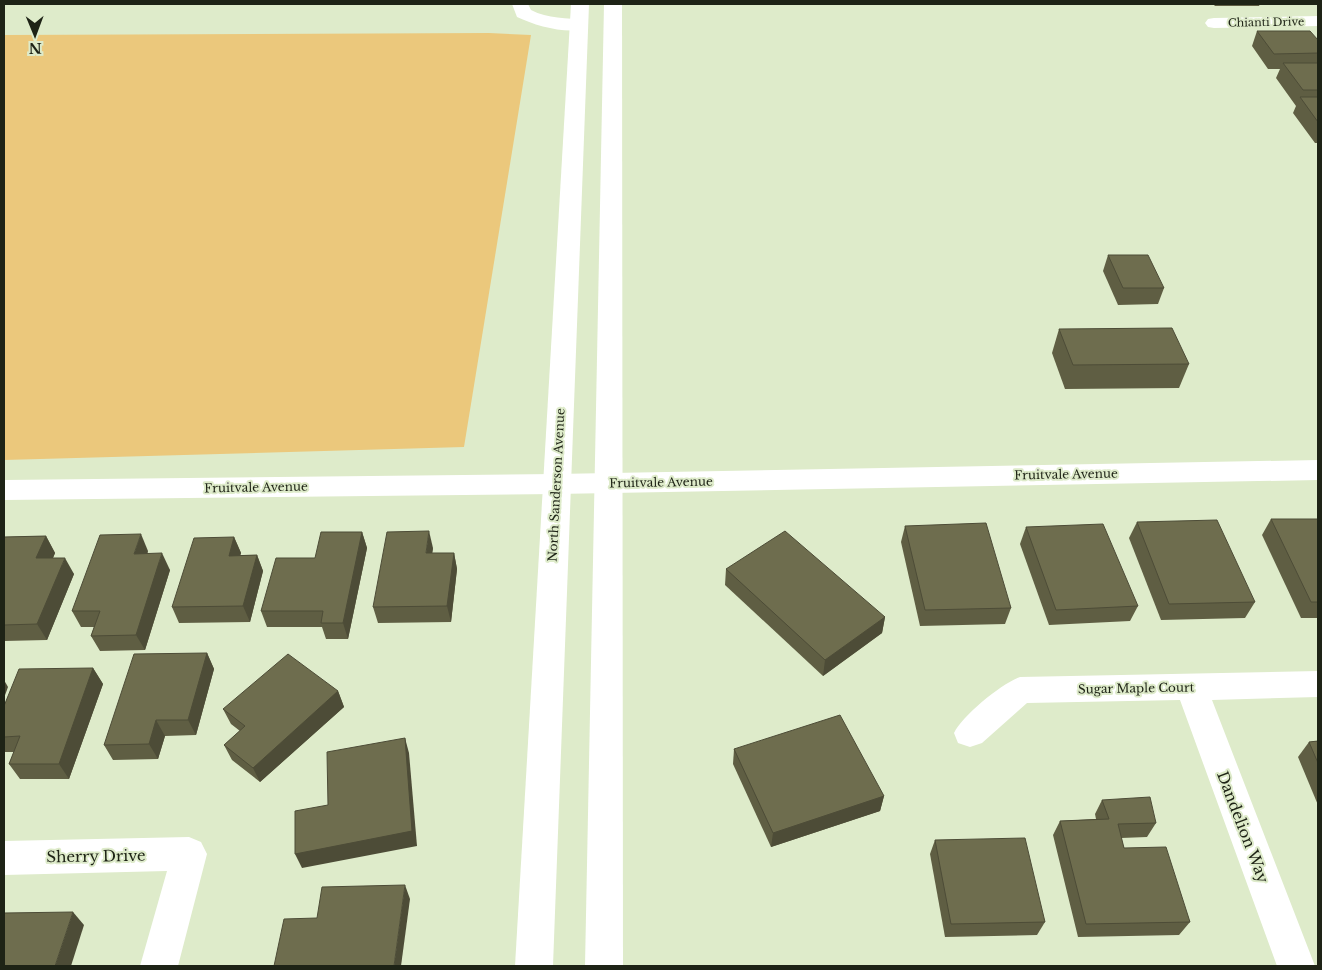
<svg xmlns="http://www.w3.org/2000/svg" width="1322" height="970" font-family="'Libre Baskerville',serif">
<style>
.green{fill:#ebc87c}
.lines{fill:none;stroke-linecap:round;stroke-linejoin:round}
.minor{fill:#fff;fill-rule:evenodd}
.highway{fill:#fff;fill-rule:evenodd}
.wall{fill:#5f5e43}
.shaded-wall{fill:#4d4c37}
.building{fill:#6e6d4e;stroke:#4d4c37}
.labels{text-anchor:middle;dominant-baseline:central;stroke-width:4;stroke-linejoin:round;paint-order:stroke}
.far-street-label{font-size:11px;fill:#1e2316;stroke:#deebca}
.street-label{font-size:12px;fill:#1e2316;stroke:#deebca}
.near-street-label{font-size:15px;fill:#1e2316;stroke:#deebca}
</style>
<rect width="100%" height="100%" fill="#deebca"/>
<!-- green -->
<polygon class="green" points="489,33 531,35 464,447 4,460 4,35"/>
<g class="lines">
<!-- minor -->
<g class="minor">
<path d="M512,4H528L531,10C548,19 567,17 585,21L588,25L585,29C565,34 536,26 517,17Z"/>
<polygon points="1318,16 1318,26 1214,28 1208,27 1205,23 1208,19 1214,18"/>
<polygon points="1318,460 1318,480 556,494 4,500 4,480 556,474"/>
<path d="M1318,671V697L1212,700L1315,966H1277L1180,700L1027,703L982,743L970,747L958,743L954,733C962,716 1002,683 1020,677Z"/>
<polygon points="189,837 201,842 207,854 178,966 140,966 167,871 4,875 4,841"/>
</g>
<!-- highway -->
<g class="highway">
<polygon points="571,4 589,4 553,966 515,966"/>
<polygon points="604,4 622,4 623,966 585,966"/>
</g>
</g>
<!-- wall -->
<g class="wall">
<polygon points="1213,4 1260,4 1259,6 1215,6"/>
<polygon points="1257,31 1318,40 1318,143 1315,143 1293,113 1296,106 1276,78 1280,69 1268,69 1252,46"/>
<polygon points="1108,255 1164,288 1158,304 1118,305 1103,271"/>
<polygon points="1059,329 1189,364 1179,388 1065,389 1052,353"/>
<polygon points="1271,519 1318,519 1318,618 1301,618 1262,535"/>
<polygon points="1137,522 1255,602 1245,618 1161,620 1129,538"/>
<polygon points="905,526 1011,608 1005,624 920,626 901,542"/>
<polygon points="1026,527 1138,606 1130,621 1049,625 1020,544"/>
<polygon points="362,532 367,548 348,639 326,639 322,627 267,627 261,611"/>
<polygon points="46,536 55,553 53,558 74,574 47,640 4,641 4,537"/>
<polygon points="234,537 241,553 240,555 257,555 263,571 250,622 179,623 172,607"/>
<polygon points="433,548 432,553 454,553 457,569 451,622 378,623 373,607"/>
<polygon points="148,551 147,554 170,570 145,650 100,651 91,636 94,627 81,627 72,611"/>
<polygon points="726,569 885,617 882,633 823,676 725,585"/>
<polygon points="207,653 214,669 196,735 165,736 158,759 113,760 104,745"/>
<polygon points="93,668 103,684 69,779 20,779 9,764 14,752 4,752 4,706"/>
<polygon points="338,691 344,707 260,782 232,760 224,745 240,731 231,724 223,709"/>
<polygon points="1318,741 1318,805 1298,757 1309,742"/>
<polygon points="734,749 884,796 880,811 771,847 733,764"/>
<polygon points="1102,800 1156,823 1147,837 1121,838 1124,848 1190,922 1179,935 1078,937 1053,835 1060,821 1096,819 1095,814"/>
<polygon points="935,840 1045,922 1037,935 945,937 930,854"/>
</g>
<!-- shaded-wall -->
<g class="shaded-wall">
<polygon points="429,531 433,548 430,569 426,553"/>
<polygon points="362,532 367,548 348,639 343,623"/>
<polygon points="141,534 148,551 142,570 134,554"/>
<polygon points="46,536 55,553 46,574 36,558"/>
<polygon points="234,537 241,553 236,572 229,556"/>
<polygon points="162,553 170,570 145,650 136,635"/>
<polygon points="454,553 457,569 451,622 447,606"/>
<polygon points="257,555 263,571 250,622 243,606"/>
<polygon points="65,558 74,574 47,640 37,624"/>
<polygon points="885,617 882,633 823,676 825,660"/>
<polygon points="207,653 214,669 196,735 188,720"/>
<polygon points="93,668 103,684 69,779 59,764"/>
<polygon points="4,680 8,687 4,698"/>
<polygon points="338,691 344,707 260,782 253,768"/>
<polygon points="156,720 165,736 158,759 149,744"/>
<polygon points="405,738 409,753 417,846 302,868 295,854"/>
<polygon points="884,796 880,811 771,847 773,833"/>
<polygon points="405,885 410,899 401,966 394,966"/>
<polygon points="73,912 84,925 71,966 55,966"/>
</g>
<!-- building -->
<g class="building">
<polygon points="1257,31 1310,31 1318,40 1318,53 1274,54"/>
<polygon points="1283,63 1318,63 1318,90 1303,90"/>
<polygon points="1300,97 1318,97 1318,122"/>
<polygon points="1108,255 1148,255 1164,288 1123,288"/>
<polygon points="1172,328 1189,364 1073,365 1059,329"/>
<polygon points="1271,519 1318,519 1318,602 1311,602"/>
<polygon points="1217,520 1255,602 1169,604 1137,522"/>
<polygon points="986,523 1011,608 925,610 905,526"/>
<polygon points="1103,524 1138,606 1056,610 1026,527"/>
<polygon points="429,531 426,553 454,553 447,606 373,607 387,532"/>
<polygon points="785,531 885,617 825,660 726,569"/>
<polygon points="321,532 362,532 343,623 321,623 323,611 261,611 276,558 315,558"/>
<polygon points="141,534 134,554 162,553 136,635 91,636 100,611 72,611 100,535"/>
<polygon points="46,536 36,558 65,558 37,624 4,625 4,537"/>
<polygon points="234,537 229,556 257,555 243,606 172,607 194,538"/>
<polygon points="207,653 188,720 156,720 149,744 104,745 134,654"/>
<polygon points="288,654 338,691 253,768 224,745 245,726 223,709"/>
<polygon points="93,668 59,764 9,764 20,736 4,737 4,706 19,669"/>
<polygon points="840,715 884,796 773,833 734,749"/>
<polygon points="405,738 412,831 295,854 295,811 328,805 327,752"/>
<polygon points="1318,741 1318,763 1309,742"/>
<polygon points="1150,797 1156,823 1118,824 1124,848 1166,847 1190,922 1086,924 1060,821 1109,819 1102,800"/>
<polygon points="1025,838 1045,922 951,924 935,840"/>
<polygon points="405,885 394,966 274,966 284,919 317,918 322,887"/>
<polygon points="73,912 55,966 4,966 4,913"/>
</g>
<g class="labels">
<!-- far-street labels -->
<g class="far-street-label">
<text transform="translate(1266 22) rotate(-1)">Chianti Drive</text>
</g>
<!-- street labels -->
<g class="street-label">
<text transform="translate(1066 474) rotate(-1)">Fruitvale Avenue</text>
<text transform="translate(661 482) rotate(-1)">Fruitvale Avenue</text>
<text transform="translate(556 485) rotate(-87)">North Sanderson Avenue</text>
<text transform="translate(256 487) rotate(-1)">Fruitvale Avenue</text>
<text transform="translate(1136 688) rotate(-1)">Sugar Maple Court</text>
</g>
<!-- near-street labels -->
<g class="near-street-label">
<text transform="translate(1243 827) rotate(69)">Dandelion Way</text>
<text transform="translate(96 856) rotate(-1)">Sherry Drive</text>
</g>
</g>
<!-- border -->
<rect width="1322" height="970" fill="none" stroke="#1e2316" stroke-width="10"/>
<!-- north arrow -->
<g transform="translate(35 35) rotate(179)" stroke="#deebca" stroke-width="4" paint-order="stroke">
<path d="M0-4L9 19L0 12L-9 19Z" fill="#1e2316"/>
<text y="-8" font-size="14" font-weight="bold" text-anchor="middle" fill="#1e2316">N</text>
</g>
</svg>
